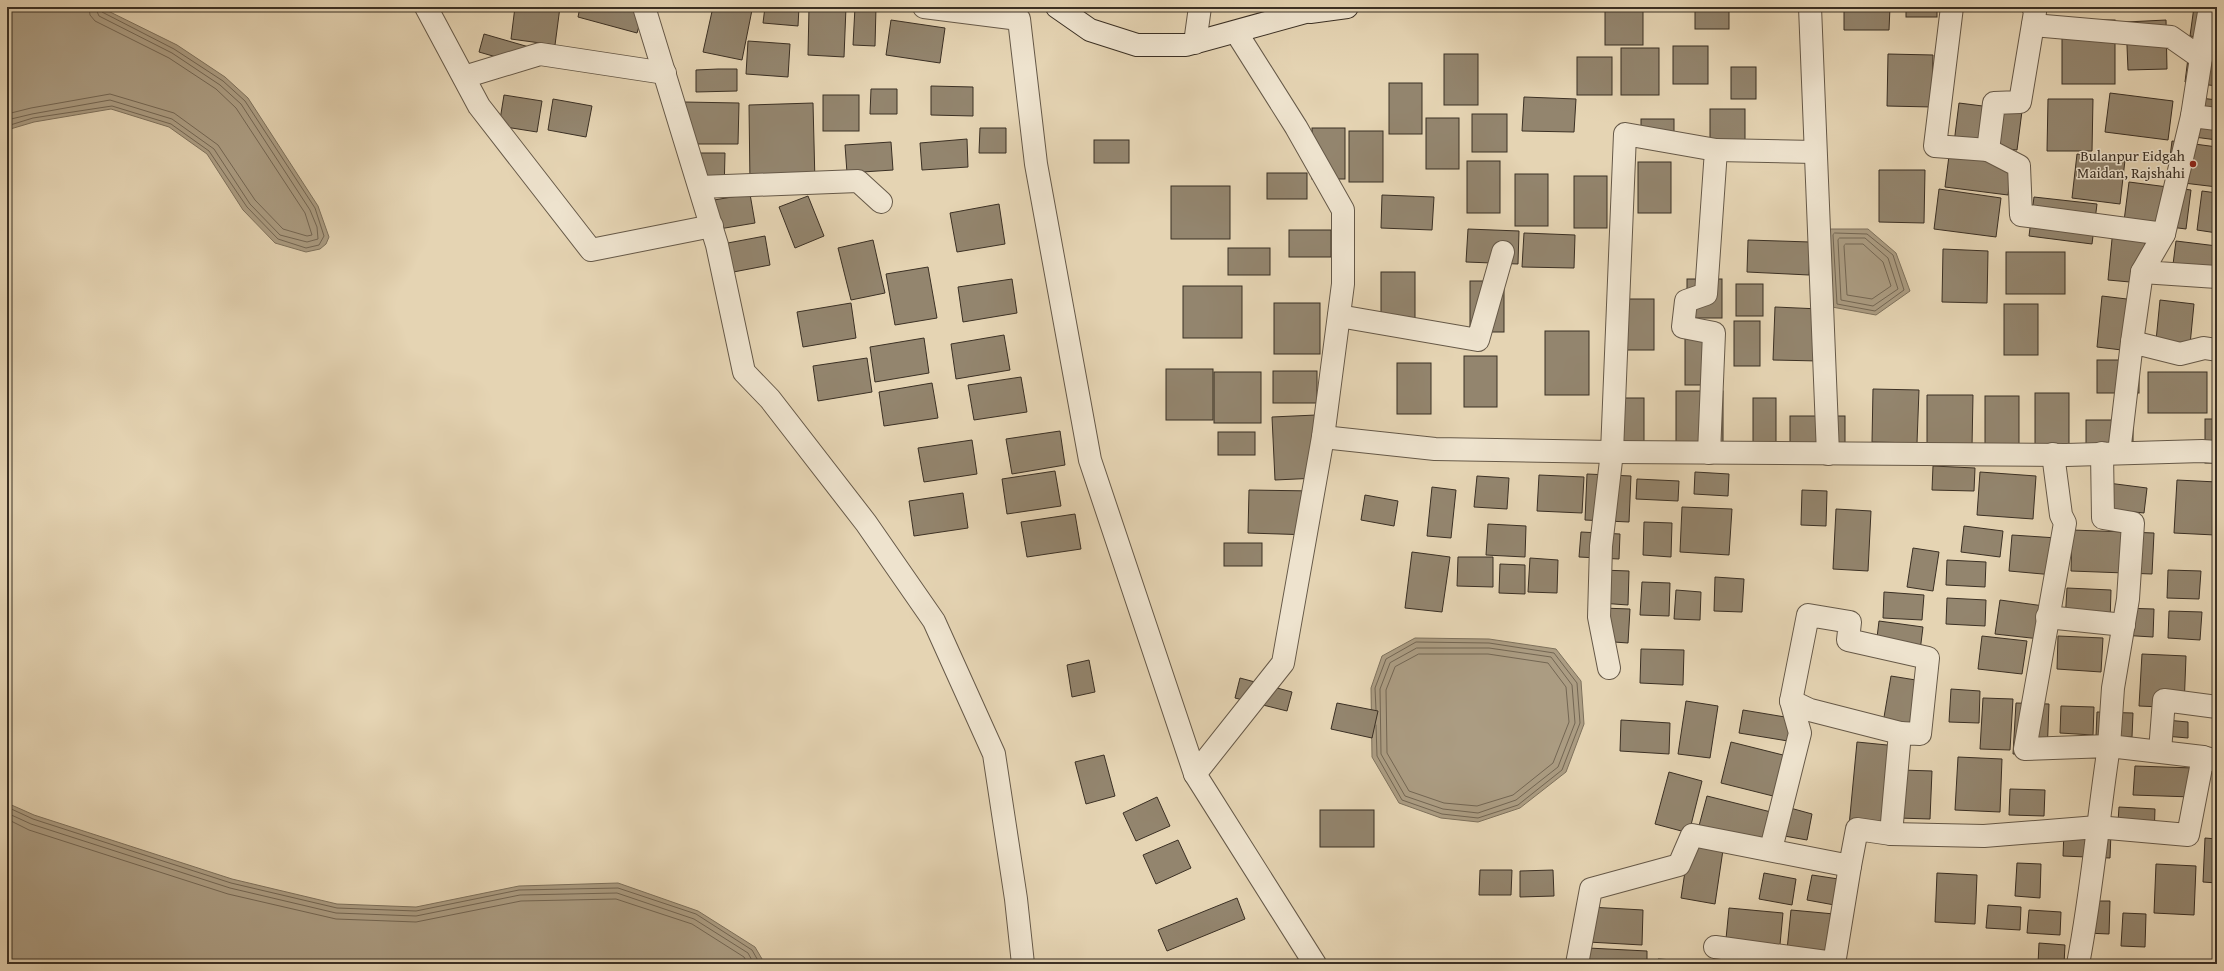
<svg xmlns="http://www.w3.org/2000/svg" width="2224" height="971" font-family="'Gentium Book Plus',serif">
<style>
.water{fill:#ab9c82;stroke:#7e715c}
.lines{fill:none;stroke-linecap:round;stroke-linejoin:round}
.shore{stroke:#736653;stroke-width:1}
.building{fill:#93856e;stroke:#3b3024}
.street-casing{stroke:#665948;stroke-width:24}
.secondary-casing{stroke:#3b3024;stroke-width:24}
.street{stroke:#eee3ce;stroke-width:22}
.secondary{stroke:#eee3ce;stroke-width:22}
.poi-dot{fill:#8f2418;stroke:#eee3ce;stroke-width:1.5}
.labels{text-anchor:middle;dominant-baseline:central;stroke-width:3;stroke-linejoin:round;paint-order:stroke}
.poi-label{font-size:15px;fill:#3b3024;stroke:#eee3ce;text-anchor:end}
</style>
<rect width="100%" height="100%" fill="#e5d4b3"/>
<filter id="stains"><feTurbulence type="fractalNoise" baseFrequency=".005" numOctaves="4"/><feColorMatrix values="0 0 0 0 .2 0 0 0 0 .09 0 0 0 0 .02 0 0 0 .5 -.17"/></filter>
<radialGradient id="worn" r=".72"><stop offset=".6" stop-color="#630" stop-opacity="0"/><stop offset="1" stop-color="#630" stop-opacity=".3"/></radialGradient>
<!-- water -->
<g class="water">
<polygon points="7,7 100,7 177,45 225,77 248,98 318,206 329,237 326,244 320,249 306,252 275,243 243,210 207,154 169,127 111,109 34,122 7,130"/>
<polygon points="1828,229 1868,229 1896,253 1910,291 1876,315 1832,307"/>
<polygon points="1415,638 1489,639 1556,649 1581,681 1584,724 1566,772 1520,808 1478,822 1441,818 1399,803 1372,757 1371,688 1382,656"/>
<polygon points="7,803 34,815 232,879 337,904 416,907 519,886 618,883 698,911 755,947 765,964 7,964"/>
</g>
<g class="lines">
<!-- shore -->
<g class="shore">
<polyline points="7,114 31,108 110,94 174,113 218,145 255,200 283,229 307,236 312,235 305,213 236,108 216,89 169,58 95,21 90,15 89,7"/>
<polyline points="7,120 32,114 110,100 172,119 214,149 250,204 280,235 307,242 318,239 317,227 310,210 241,104 220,85 172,53 99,16 95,7"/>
<polyline points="7,126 33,118 112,106 171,124 209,151 247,207 278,239 306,248 319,245 324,236 315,208 245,101 223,81 174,49 102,12 100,7"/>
<polygon points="1835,233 1867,234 1893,255 1904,290 1875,311 1837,304 1833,235"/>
<polygon points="1840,238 1865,238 1888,258 1898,289 1873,306 1841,300 1838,240"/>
<polygon points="1846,244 1863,244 1883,262 1891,286 1872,299 1847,295 1844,246"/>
<polygon points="1417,648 1489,648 1551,657 1572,685 1575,723 1558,767 1516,800 1478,813 1443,809 1405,796 1381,754 1380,689 1390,663"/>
<polygon points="1419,654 1488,654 1548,663 1566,687 1569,722 1553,763 1513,795 1477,806 1444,803 1409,791 1387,753 1386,690 1395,667"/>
<polyline points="1376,710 1375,688 1386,659 1416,642 1489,643 1554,653 1577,683 1580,723 1562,770 1518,805 1478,818 1442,814 1402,800 1377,756 1376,725"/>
<polyline points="7,807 33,819 231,883 337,908 416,911 519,890 618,888 696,914 752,950 760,964"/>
<polyline points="7,813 31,824 230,888 336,913 416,916 520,895 617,893 694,919 748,953 754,964"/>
<polyline points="7,819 29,830 228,894 336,919 416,922 521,901 616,899 692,924 744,957 748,964"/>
</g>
</g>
<!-- building -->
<g class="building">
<polygon points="515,7 560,7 555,45 511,39"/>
<polygon points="580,7 645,7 637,33 578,17"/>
<polygon points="713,7 736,7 752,10 742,60 703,52"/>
<polygon points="765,7 799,7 798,26 763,23"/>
<polygon points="809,7 846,7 844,57 808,55"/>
<polygon points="855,7 876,7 875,46 853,45"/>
<rect x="1695" y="7" width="34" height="22"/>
<polygon points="1844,7 1890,7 1889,30 1844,30"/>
<rect x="1906" y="7" width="31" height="10"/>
<polygon points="2194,7 2217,7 2217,40 2190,36"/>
<rect x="1605" y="9" width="38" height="36"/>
<polygon points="891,20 945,28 940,63 886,55"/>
<rect x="2062" y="20" width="53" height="64"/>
<polygon points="2166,20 2167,69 2128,70 2126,22"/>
<polygon points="484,34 529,47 524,65 479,52"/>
<polygon points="748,41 790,44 788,77 746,74"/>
<polygon points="2190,42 2217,46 2217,86 2185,82"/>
<rect x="1673" y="46" width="35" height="38"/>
<rect x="1621" y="48" width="38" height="47"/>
<rect x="1444" y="54" width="34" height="51"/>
<polygon points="1888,54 1933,55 1932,107 1887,106"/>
<rect x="1577" y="57" width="35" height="38"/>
<rect x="1731" y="67" width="25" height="32"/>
<polygon points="718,69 737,69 737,91 696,92 696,70"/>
<rect x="1389" y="83" width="33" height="51"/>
<polygon points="931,86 973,87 973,116 931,115"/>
<polygon points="871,89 897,89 897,114 870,114"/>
<polygon points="2110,93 2173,101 2168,140 2105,132"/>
<polygon points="504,95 542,101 537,132 499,126"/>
<rect x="823" y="95" width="36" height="36"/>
<polygon points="2184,96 2217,100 2217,140 2179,135"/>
<polygon points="1524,97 1576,99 1574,132 1522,131"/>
<polygon points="553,99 592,106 586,137 548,130"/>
<polygon points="2048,99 2093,99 2092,151 2047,151"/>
<polygon points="684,102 739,103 738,144 684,144"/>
<polygon points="813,103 815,183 750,184 749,105"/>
<polygon points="1959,103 2022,111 2017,150 1954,143"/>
<rect x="1710" y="109" width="35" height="38"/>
<rect x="1472" y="114" width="35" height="38"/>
<rect x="1426" y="118" width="33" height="51"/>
<rect x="1641" y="119" width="33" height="22"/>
<polygon points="980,128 1006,128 1006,153 979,153"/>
<rect x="1312" y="128" width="33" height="51"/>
<rect x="1349" y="131" width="34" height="51"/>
<polygon points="967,139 968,167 922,170 920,143"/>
<rect x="1094" y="140" width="35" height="23"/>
<polygon points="2172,141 2217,147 2217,187 2167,181"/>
<polygon points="891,142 893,170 847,173 845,145"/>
<polygon points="1950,148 2013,156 2008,195 1945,187"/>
<polygon points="692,153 725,153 724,194 691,194"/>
<polygon points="2077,154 2125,160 2120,204 2072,198"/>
<rect x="1467" y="161" width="33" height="52"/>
<rect x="1638" y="162" width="33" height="51"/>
<polygon points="1879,170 1925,170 1924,223 1879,222"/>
<rect x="1267" y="173" width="40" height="26"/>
<rect x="1515" y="174" width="33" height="52"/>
<rect x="1574" y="176" width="33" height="52"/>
<polygon points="2129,182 2191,190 2186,229 2124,221"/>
<rect x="1171" y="186" width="59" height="53"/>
<polygon points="1939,189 2001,198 1996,237 1934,229"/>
<polygon points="2202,191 2217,193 2217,233 2197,230"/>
<polygon points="750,194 755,223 707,231 702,202"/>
<polygon points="1382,195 1434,197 1432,230 1381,228"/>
<polygon points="808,196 824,236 795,248 779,207"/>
<polygon points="2034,197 2097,204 2092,244 2029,236"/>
<polygon points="999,204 1005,244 957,252 950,213"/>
<polygon points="1468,229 1519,231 1518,264 1466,262"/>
<polygon points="2113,229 2146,232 2141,283 2108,280"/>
<rect x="1289" y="230" width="42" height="27"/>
<polygon points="1524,233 1575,235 1574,268 1522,267"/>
<polygon points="765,236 770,265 723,274 717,245"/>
<polygon points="873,240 885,293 851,300 838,248"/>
<polygon points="1748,240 1810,242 1809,275 1747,272"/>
<polygon points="2176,241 2217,246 2217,286 2171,280"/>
<rect x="1228" y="248" width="42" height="27"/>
<polygon points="1943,249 1988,251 1987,303 1942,302"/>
<rect x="2006" y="252" width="59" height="42"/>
<polygon points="928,267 937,318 895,325 886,274"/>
<rect x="1381" y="272" width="34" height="51"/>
<polygon points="1012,279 1017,313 963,322 958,287"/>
<rect x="1687" y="279" width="35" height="39"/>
<rect x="1470" y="281" width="34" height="51"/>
<rect x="1736" y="284" width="27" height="32"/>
<rect x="1183" y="286" width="59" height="52"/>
<polygon points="2102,296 2135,300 2130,351 2097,347"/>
<rect x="1620" y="299" width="34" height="51"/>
<polygon points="2160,300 2194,304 2189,355 2155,351"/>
<polygon points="851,303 856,338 803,347 797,312"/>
<rect x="1274" y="303" width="46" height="51"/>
<rect x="2004" y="304" width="34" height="51"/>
<polygon points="1775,307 1820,309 1819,361 1773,360"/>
<rect x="1734" y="321" width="26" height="45"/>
<rect x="1545" y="331" width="44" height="64"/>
<rect x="1685" y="334" width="34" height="51"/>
<polygon points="1004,335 1010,370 956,379 951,344"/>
<polygon points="924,338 929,373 875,382 870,347"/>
<rect x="1464" y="356" width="33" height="51"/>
<polygon points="867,358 872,392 818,401 813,366"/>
<rect x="2097" y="360" width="42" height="33"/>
<rect x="1397" y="363" width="34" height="51"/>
<rect x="1166" y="369" width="47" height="51"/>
<rect x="1273" y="371" width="44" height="32"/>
<rect x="1214" y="372" width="47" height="51"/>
<rect x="2148" y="372" width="59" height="41"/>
<polygon points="1021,377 1027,412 974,420 968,385"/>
<polygon points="932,383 938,418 884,426 879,392"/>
<polygon points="1873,389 1919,390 1917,443 1872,442"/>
<rect x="1676" y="391" width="47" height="58"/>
<rect x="2035" y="393" width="34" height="51"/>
<polygon points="1927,395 1973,395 1972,447 1927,447"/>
<rect x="1985" y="396" width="34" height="51"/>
<rect x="1611" y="398" width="33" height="51"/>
<rect x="1753" y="398" width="23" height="63"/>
<polygon points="1316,415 1318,478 1275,480 1272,417"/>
<rect x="1790" y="416" width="55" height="43"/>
<rect x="2205" y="419" width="12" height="44"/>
<rect x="2086" y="420" width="47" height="36"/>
<polygon points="1060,431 1065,465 1012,474 1006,439"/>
<rect x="1218" y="432" width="37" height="23"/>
<polygon points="972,440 977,474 924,482 918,448"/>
<polygon points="1933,466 1975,468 1974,491 1932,490"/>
<polygon points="1055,471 1061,506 1007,514 1002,479"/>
<polygon points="1695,472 1729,474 1728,496 1694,494"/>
<polygon points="1980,472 2036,476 2033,519 1977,515"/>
<polygon points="1587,474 1631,476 1629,522 1585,520"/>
<polygon points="1539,475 1584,477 1582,513 1537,511"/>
<polygon points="1477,476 1509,478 1507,509 1474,507"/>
<polygon points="1637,479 1679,481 1678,501 1636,499"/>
<polygon points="2177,480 2217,482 2215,535 2174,533"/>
<polygon points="2108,483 2147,488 2144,513 2105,509"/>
<polygon points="1432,487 1456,490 1451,538 1427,536"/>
<polygon points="1249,490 1313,491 1312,535 1248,533"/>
<polygon points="1802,490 1827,491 1826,526 1801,525"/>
<polygon points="963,493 968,528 914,536 909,501"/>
<polygon points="1365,495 1398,501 1394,526 1361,520"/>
<polygon points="1682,507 1732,509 1729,555 1680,552"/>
<polygon points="1836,509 1871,511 1868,571 1833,569"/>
<polygon points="1075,514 1081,549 1027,557 1021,522"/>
<polygon points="1644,522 1672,523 1671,557 1643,555"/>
<polygon points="1488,524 1526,526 1525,557 1486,555"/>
<polygon points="1964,526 2003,531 2000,557 1961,552"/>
<polygon points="2072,530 2154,533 2152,574 2071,571"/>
<polygon points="1581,532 1620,534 1619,559 1579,557"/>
<polygon points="2012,535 2057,538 2054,575 2009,571"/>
<rect x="1224" y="543" width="38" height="23"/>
<polygon points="1913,548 1939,552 1933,591 1907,587"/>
<polygon points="1412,552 1450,557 1442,612 1405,608"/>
<polygon points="1458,557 1493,557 1493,587 1457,586"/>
<polygon points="1530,558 1558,560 1557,593 1528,592"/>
<polygon points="1947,560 1986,562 1985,587 1946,585"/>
<polygon points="1500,564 1525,565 1525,594 1499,593"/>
<polygon points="1601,570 1629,571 1628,605 1600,603"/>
<polygon points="2168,570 2201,571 2199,599 2167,598"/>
<polygon points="1715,577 1744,579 1742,612 1714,611"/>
<polygon points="1642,582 1670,583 1669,616 1640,615"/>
<polygon points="2067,588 2111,590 2110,623 2065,621"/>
<polygon points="1676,590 1701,592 1700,620 1674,619"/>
<polygon points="1884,592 1924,595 1922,620 1883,618"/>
<polygon points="1947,598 1986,600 1985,626 1946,624"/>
<polygon points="2000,600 2044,606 2040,639 1995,634"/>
<polygon points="1602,608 1630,609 1628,643 1600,641"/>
<polygon points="2122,608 2154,609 2153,637 2120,635"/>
<polygon points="2169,611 2202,612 2200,640 2168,638"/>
<polygon points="1879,621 1923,627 1919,659 1875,654"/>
<polygon points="1982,636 2027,641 2022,674 1978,669"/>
<polygon points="2058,636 2103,638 2101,672 2057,669"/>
<polygon points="1641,649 1684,650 1683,685 1640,683"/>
<polygon points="2142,654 2186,656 2184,708 2139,706"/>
<polygon points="1089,660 1095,692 1072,697 1067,665"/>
<polygon points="1891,676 1922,681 1914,728 1883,723"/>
<polygon points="1240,678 1292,692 1287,711 1235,698"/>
<polygon points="1951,689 1980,691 1979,723 1949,722"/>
<polygon points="1983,698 2013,699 2010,750 1980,749"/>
<polygon points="1686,701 1718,706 1710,758 1678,754"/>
<polygon points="1337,703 1378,711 1372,738 1331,729"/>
<polygon points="2016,703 2049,704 2047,755 2013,754"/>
<polygon points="2061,706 2094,707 2093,735 2060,733"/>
<polygon points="1743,710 1797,719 1794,742 1739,733"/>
<polygon points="2097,712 2133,713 2132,737 2096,736"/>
<polygon points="1621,720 1670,723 1669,754 1620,751"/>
<polygon points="2166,720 2188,722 2188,738 2165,736"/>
<polygon points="1731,742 1795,758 1785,799 1721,783"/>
<polygon points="1857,742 1897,746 1889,831 1849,826"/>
<polygon points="1104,755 1115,796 1086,804 1075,762"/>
<polygon points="1958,757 2002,759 2000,812 1955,810"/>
<polygon points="2135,766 2194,768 2192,797 2133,795"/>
<polygon points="1901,770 1932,771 1930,819 1898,818"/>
<polygon points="1669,772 1702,781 1689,833 1655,824"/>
<polygon points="2010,789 2045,790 2044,816 2009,815"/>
<polygon points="1707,796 1771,812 1760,852 1696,837"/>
<polygon points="1157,797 1170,826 1136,841 1123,813"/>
<polygon points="1783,806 1812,814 1807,840 1773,834"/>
<polygon points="2119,807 2155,809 2154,838 2117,837"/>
<rect x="1320" y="810" width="54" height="37"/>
<polygon points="2064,831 2111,833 2110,858 2063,856"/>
<polygon points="2205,838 2217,839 2217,883 2203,882"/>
<polygon points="1178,840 1191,868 1156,884 1143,855"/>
<polygon points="1689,845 1723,850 1715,904 1681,898"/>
<polygon points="2017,863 2041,864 2040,898 2015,896"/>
<polygon points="2156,864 2196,866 2194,915 2154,913"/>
<polygon points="1480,870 1512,870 1511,895 1479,895"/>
<polygon points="1553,870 1554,896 1520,897 1520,871"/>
<polygon points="1764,873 1796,879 1792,905 1759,899"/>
<polygon points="1937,873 1977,875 1975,924 1935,922"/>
<polygon points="1812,875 1845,880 1840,906 1807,900"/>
<polygon points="1237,898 1245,919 1167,951 1158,930"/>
<polygon points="2087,901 2110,901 2109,934 2086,933"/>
<polygon points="1988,905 2021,907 2020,930 1986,928"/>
<polygon points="1589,907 1643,910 1642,945 1588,942"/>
<polygon points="1729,908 1783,913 1779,955 1725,949"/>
<polygon points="1791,910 1845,915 1840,956 1787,950"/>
<polygon points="2029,910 2061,912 2060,935 2027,933"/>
<polygon points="2123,913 2146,914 2145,947 2121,946"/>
<polygon points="2039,943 2065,945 2064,964 2038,964"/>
<polygon points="1588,948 1647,951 1647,964 1587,964"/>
<polygon points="1658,959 1707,962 1707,964 1658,964"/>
<polygon points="2105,960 2138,962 2138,964 2105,964"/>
<polygon points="1838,961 1869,964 1837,964"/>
</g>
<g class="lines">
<defs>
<g id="street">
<polyline points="426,7 479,106 591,250 712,226"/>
<polyline points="644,7 717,245 744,372 770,399 866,523 934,621 994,754 1016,899 1023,964"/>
<polyline points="924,7 1019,19 1036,164 1090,460 1195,774 1315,964"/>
<polyline points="1810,7 1828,454"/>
<polyline points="1952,7 1935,146 1988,150 1994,103 2020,102 2035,12 2033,7"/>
<polyline points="2033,25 2171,37 2201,58 2210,7"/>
<polyline points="1195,43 1200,7"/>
<polyline points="464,77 540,54 665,73"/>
<polyline points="2192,116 2217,119"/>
<polyline points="1716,150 1815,152"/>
<polyline points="1988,150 2019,166 2021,215 2164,234 2192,116 2201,58"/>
<polyline points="700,187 858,181 881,202"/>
<polyline points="2164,234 2142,272 2217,277"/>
<polyline points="1339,316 1478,340 1503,252"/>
<polyline points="2132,342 2142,272"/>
<polyline points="1323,437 1435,449 1612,452 2066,455 2202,451 2217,452"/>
<polyline points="2102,453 2103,518 2133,523 2128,599 2113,688 2109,746 2203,757 2217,761"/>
<polyline points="2119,453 2132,342 2180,354 2204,348 2217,350"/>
<path d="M2053,454L2061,515L2065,523L2025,749L2109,746C2098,818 2092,892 2078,964"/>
<polyline points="2047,617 2124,625"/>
<polyline points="1609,668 1599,617 1601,546 1612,452 1625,134 1716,150 1706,294 1686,301 1683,327 1714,333 1709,453"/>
<polyline points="1791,701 1810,710 1900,733"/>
<polyline points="2160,751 2164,700 2217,707"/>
<polyline points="1195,774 1283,663 1323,437 1343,284 1343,210 1296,127 1236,32"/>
<polyline points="1771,849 1800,733 1791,701 1808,615 1850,622 1848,640 1928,658 1920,734 1900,733 1891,834"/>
<polyline points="1715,947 1834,963"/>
<polyline points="1577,964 1591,889 1679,865 1692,835 1850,866 1857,829 1891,834 1984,836 2097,827 2188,835 2203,757"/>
<polyline points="1834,964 1850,866"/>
</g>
<g id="secondary">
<polyline points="1057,7 1090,30 1137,45 1186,45 1324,7"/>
<polyline points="1310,12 1347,7"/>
</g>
</defs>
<!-- street casing -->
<use href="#street" class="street-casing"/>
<!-- secondary casing -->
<use href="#secondary" class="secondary-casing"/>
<!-- street -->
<use href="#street" class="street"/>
<!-- secondary -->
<use href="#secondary" class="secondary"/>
</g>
<!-- markers -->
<circle class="poi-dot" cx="2193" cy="164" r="4"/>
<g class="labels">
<!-- poi labels -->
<g class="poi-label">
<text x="2185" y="155">Bulanpur Eidgah<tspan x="2185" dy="17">Maidan, Rajshahi</tspan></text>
</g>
</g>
<!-- margin -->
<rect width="2224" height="971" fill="none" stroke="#e5d4b3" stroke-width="24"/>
<rect x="8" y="8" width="2208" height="955" fill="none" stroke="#3b3024" stroke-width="2"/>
<rect x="12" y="12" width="2200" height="947" fill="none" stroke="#3b3024"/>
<rect width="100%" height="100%" filter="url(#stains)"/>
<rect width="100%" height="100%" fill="url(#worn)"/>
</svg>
